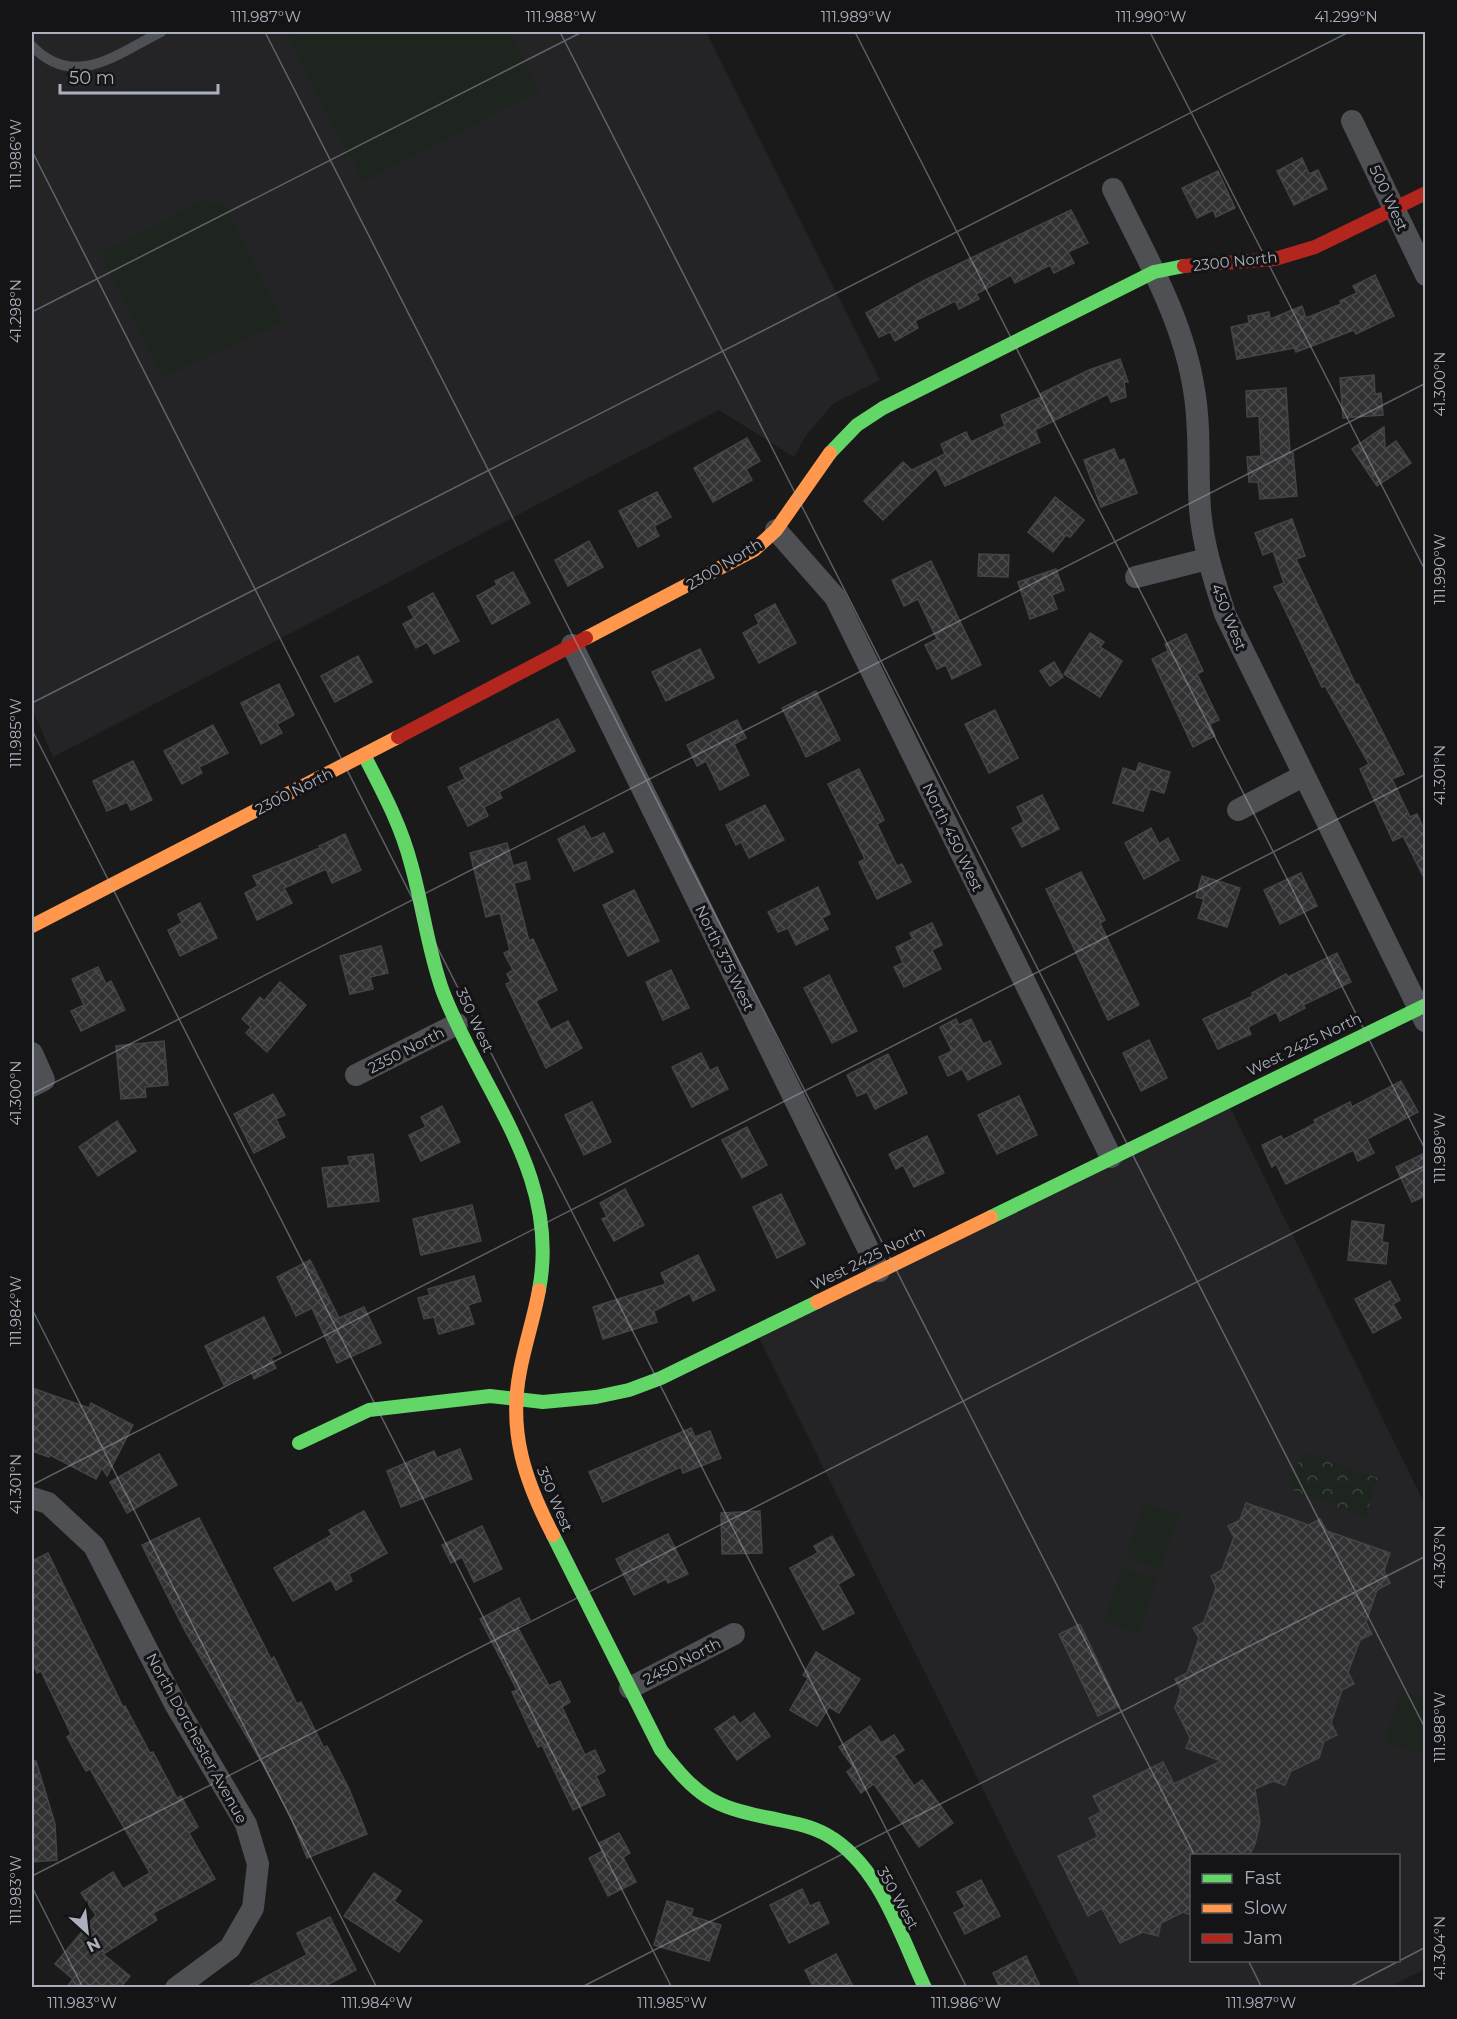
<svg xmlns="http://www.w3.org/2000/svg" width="1457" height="2019" font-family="Montserrat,sans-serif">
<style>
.built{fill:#242427;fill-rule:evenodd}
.park{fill:url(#park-crowns)}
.pitch{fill:#1e251f}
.building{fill:url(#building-cross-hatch);stroke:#434447;stroke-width:1.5}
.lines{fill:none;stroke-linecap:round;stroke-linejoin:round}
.lane{stroke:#4e5054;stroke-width:10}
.street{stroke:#4e5054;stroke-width:22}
.fast{stroke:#63d668;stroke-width:14}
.slow{stroke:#ff974d;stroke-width:14}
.jam{stroke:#b3261e;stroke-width:14}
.ticks{fill:none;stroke:#abb1bc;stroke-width:1.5;stroke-opacity:0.45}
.labels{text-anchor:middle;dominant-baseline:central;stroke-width:6;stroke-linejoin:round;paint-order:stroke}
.street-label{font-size:15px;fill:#abb1bc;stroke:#141417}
.neatline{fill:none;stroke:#abb1bc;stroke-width:2}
.ticks-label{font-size:15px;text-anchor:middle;fill:#abb1bc}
</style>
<defs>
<pattern id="park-crowns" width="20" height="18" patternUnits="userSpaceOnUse" patternTransform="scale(1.5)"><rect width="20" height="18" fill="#1e251f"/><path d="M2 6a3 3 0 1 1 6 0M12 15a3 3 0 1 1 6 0" fill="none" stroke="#3c423e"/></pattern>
<pattern id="building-cross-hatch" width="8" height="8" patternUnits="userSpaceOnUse" patternTransform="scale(1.5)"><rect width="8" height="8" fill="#323233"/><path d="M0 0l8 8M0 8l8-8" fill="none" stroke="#4d4d4f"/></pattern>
</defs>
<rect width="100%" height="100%" fill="#1a1a1b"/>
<!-- built -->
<g class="built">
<polygon points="32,32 706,32 880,380 834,403 807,434 794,457 719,410 53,757 32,709"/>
<path d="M1228,1103L1425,1505V1969L1389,1987H1081L757,1334ZM1192,1856H1398V1960H1192Z"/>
</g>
<!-- park -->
<polygon class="park" points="1303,1452 1378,1478 1365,1518 1288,1488"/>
<!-- pitch -->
<g class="pitch">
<polygon points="285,32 510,32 540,90 363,182"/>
<polygon points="203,201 225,206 284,322 162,378 100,254"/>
<polygon points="1144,1503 1180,1515 1161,1569 1126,1557"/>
<polygon points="1122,1567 1158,1579 1139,1633 1104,1621"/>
<polygon points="1402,1690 1425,1697 1425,1740 1421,1753 1385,1742"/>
</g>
<!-- building -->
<g class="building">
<polygon points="1302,158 1309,174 1318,170 1327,189 1294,205 1277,171"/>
<polygon points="1218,171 1235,208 1216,217 1213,210 1197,218 1182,188"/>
<polygon points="1071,210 1088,243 1068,252 1074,263 1054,273 1050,265 1015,283 1011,275 976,294 979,299 959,309 955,301 915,321 918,328 895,341 890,332 879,337 866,313 925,280"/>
<polygon points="1375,275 1394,316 1356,334 1354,330 1296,352 1294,348 1237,359 1231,327 1249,323 1248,316 1269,312 1270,319 1302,306 1306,318 1341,304 1340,301 1357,293 1353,286"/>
<polygon points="1120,359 1128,382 1124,382 1126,397 1111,402 1108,394 1035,430 1040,442 945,486 936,468 883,520 864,501 903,462 912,470 945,454 941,444 966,432 971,442 1005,426 1001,415 1041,397 1040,394 1089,370"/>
<polygon points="1374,375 1375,394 1381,393 1383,415 1343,418 1340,378"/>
<polygon points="1286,388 1290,453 1293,453 1297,496 1260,499 1258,482 1249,482 1247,457 1261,456 1259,416 1247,417 1246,391"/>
<polygon points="1384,427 1385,449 1396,441 1411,463 1377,486 1352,449"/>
<polygon points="747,438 760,461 746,469 752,480 713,502 694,468"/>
<polygon points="1114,449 1119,461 1124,459 1137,493 1101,507 1084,460"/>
<polygon points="657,492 671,517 654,526 659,536 638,547 619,511"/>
<polygon points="1055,497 1084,520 1070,537 1066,535 1053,552 1028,532"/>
<polygon points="1292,519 1305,556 1296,559 1356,685 1358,684 1404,774 1392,779 1410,817 1417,814 1425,832 1425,880 1403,836 1393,841 1360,769 1369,764 1325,686 1322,687 1274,587 1284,583 1273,551 1263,555 1255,533"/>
<polygon points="589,541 603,567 568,586 555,560"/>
<polygon points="979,554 1009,555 1008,577 978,576"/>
<polygon points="931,561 981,665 952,679 946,665 937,669 925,645 937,639 918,599 904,606 892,580"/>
<polygon points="1056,569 1064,590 1052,595 1057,609 1030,619 1018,582"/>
<polygon points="513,572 530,603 492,624 477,596 497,585 495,581"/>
<polygon points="433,593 459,641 434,654 427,642 416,648 403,624 414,618 408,607"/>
<polygon points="775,604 796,643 759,663 743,633 759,624 755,615"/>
<polygon points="1090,633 1104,642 1100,647 1122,661 1100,697 1064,674"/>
<polygon points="1186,634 1203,671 1197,674 1219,720 1210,724 1215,736 1193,747 1152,659 1168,651 1165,644"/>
<polygon points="700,649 714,678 666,701 652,672"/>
<polygon points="358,656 372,682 335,702 321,676"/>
<polygon points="1054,662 1063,677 1050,686 1040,671"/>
<polygon points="279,684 294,715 277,724 282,733 261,744 241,703"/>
<polygon points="816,691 840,740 806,757 782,708"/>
<polygon points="995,710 1018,758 989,773 965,724"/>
<polygon points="558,719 575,751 499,792 502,798 484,807 488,816 468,826 448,787 465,779 460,768"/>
<polygon points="737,720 746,738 734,744 749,775 720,790 706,761 697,766 687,745"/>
<polygon points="213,725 228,753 199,767 202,773 182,784 164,751"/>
<polygon points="133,761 152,800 131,810 127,802 107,811 93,781"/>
<polygon points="1139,763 1170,772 1164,793 1150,789 1143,811 1113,803 1123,768 1136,772"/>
<polygon points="859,769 884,820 877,824 897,866 902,864 911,882 877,899 859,862 865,859 828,784"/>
<polygon points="1042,795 1059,829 1022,847 1012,828 1024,822 1017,807"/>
<polygon points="765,805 784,840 749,858 741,842 736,845 726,825"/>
<polygon points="584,826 591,839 604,833 613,852 574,871 558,839"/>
<polygon points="1151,828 1159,844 1168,838 1179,860 1144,879 1125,843"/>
<polygon points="345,834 361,870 332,883 326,869 284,888 292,903 257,920 245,893 258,886 253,876 320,848 319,846"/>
<polygon points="507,843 513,866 526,862 530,879 514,883 529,941 533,939 557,990 536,1001 551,1030 568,1021 582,1048 546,1068 506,984 511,982 507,974 513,970 504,953 510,950 500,913 486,917 470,853"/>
<polygon points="1081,872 1105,920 1100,923 1139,1005 1108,1020 1046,889"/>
<polygon points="1301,873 1317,906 1280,924 1264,890"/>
<polygon points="1202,876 1240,888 1227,927 1198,918 1204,899 1196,897"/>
<polygon points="818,887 830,914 822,918 828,929 796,945 788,928 778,932 768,912"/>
<polygon points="634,890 659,941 628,956 603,905"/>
<polygon points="200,903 217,938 180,956 168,930 182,923 178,914"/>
<polygon points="932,923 942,945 932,950 941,969 904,987 894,967 903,963 896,947 913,939 910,933"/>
<polygon points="381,946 388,973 370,977 373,989 350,994 340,956"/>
<polygon points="1337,953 1351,982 1303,1005 1305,1008 1280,1021 1276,1012 1248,1027 1251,1034 1218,1049 1203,1019 1253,996 1252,993 1286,974 1288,977"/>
<polygon points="98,967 106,984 111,981 125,1010 81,1031 71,1011 84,1005 72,979"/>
<polygon points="671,970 689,1008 663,1020 646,982"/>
<polygon points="829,975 857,1031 832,1043 804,988"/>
<polygon points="280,982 306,1005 267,1052 246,1033 251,1027 242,1019 260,997 264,1001"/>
<polygon points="956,1019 959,1025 971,1019 983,1044 990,1041 1001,1064 968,1080 962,1069 948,1076 939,1057 952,1051 940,1027"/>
<polygon points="1149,1040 1167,1078 1141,1091 1123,1053"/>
<polygon points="164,1041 168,1085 145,1087 146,1097 121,1099 116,1046"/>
<polygon points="701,1053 710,1071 717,1067 728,1089 692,1107 672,1067"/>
<polygon points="888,1054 907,1093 875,1109 867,1092 857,1096 847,1075"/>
<polygon points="1401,1081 1418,1112 1367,1139 1374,1153 1358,1161 1353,1150 1286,1184 1276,1164 1272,1167 1262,1145 1281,1136 1283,1140 1316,1123 1314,1120 1350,1102 1352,1107"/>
<polygon points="273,1094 285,1115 276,1119 285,1137 254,1153 234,1114"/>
<polygon points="1019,1096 1037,1135 997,1154 978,1115"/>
<polygon points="592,1102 611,1142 584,1155 565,1115"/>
<polygon points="442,1106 460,1142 421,1161 409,1135 426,1127 421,1117"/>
<polygon points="117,1121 136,1151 98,1176 79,1147"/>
<polygon points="747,1127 767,1165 742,1178 722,1140"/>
<polygon points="927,1136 944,1173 914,1187 903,1165 896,1169 889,1154"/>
<polygon points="1425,1153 1425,1196 1412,1202 1396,1167"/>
<polygon points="373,1154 379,1201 328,1207 322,1168 350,1165 348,1157"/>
<polygon points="625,1189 644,1225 614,1241 602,1219 607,1217 600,1203"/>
<polygon points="781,1194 805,1244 777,1258 753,1207"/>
<polygon points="472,1205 481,1241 421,1255 413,1219"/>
<polygon points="1352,1221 1384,1225 1382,1242 1388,1243 1386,1264 1348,1260"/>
<polygon points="698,1255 715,1290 693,1301 690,1293 654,1311 657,1322 603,1339 593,1307 666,1284 661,1273"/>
<polygon points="310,1260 339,1318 364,1307 381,1343 337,1363 312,1308 296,1316 277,1277"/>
<polygon points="474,1276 481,1301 468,1305 474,1324 439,1334 434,1317 424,1319 418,1298 430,1295 428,1289"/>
<polygon points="1390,1281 1400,1300 1393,1304 1401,1318 1373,1333 1355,1299"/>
<polygon points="264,1317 281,1353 271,1358 276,1368 254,1379 251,1371 224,1385 205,1346"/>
<polygon points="32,1388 89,1408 91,1403 133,1425 107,1476 102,1468 96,1479 50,1455 49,1457 32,1451"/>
<polygon points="691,1428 695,1437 710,1431 721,1458 683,1473 681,1467 603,1502 589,1472"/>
<polygon points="460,1449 472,1479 401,1507 387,1471 434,1451 437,1458"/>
<polygon points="159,1454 177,1485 127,1513 110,1482"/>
<polygon points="1246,1503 1309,1525 1320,1519 1327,1531 1390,1553 1384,1571 1390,1583 1377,1590 1366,1622 1372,1634 1360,1640 1348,1672 1354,1684 1342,1690 1331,1723 1337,1735 1324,1741 1319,1758 1291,1771 1285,1785 1273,1781 1255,1789 1260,1822 1255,1844 1249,1856 1191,1856 1191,1915 1183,1912 1161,1923 1158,1936 1143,1932 1120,1943 1102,1908 1088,1916 1058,1856 1098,1837 1089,1818 1101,1812 1093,1796 1163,1762 1174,1784 1221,1761 1186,1748 1190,1738 1175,1708 1181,1690 1175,1679 1187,1673 1199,1638 1193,1628 1204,1622 1216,1588 1211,1576 1222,1570 1234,1537 1228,1526 1240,1520"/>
<polygon points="364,1511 387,1553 349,1574 352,1581 336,1590 331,1580 293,1601 274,1568 332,1535 329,1530"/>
<polygon points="760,1511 762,1553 722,1554 721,1513"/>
<polygon points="199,1518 271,1659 274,1657 297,1704 301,1702 324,1748 327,1746 349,1789 367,1834 307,1858 290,1815 262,1763 184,1629 142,1545"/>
<polygon points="482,1526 502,1569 474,1582 462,1557 451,1563 442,1545"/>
<polygon points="668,1534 688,1574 668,1583 666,1579 634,1595 616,1559"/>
<polygon points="832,1536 854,1575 838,1584 854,1613 823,1630 790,1568 818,1553 814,1546"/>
<polygon points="48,1553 123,1707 125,1706 150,1753 153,1752 177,1798 181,1796 198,1827 189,1833 215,1879 153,1913 157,1920 103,1954 130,1976 120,1988 66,1988 73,1979 55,1964 96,1915 81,1893 113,1872 123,1889 150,1873 90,1769 86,1771 67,1737 71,1734 41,1671 37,1673 32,1661 32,1561"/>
<polygon points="519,1598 530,1620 517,1626 549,1686 560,1681 570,1702 562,1707 585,1755 595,1750 605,1771 596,1776 605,1795 573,1810 542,1745 538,1747 512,1692 517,1690 480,1619"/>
<polygon points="1080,1624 1119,1706 1098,1716 1059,1634"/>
<polygon points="816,1652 860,1679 839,1713 829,1707 817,1726 790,1710 808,1678 803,1675"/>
<polygon points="754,1713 770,1736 737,1760 715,1729 734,1716 740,1724"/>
<polygon points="870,1726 881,1743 894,1735 904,1750 894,1756 914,1786 922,1780 953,1823 919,1847 874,1784 861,1793 847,1772 853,1767 839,1747"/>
<polygon points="32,1761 36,1761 55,1824 57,1860 32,1862"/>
<polygon points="619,1833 630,1853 623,1857 636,1882 608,1896 589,1858 603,1851 599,1843"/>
<polygon points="374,1873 401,1891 394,1901 422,1921 399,1952 344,1916"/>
<polygon points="981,1880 1000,1916 965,1934 954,1913 965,1907 957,1892"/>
<polygon points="802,1889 810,1906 819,1902 829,1923 789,1943 770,1905"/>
<polygon points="667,1901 693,1909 691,1916 721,1925 709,1961 654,1945"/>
<polygon points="330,1917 356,1970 321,1988 245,1988 307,1955 297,1933"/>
<polygon points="836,1954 854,1988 814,1988 805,1970"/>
<polygon points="1026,1956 1041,1988 1000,1988 993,1973"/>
</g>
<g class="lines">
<!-- lane -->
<path class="lane" d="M32,46C74,90 117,54 161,32"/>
<!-- street -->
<g class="street">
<polyline points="1352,121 1426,275"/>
<path d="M1113,189C1144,253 1183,318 1194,390C1201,429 1197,470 1200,509C1203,546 1214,579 1225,614L1425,1021"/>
<polyline points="776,530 835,597 1111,1157"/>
<polyline points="1136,577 1207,559"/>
<polyline points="572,645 879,1271"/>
<polyline points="1238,810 1303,776"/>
<polyline points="32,1053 44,1080 32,1086"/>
<polyline points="356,1075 457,1024"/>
<polyline points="32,1498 48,1503 94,1546 175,1704 246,1824 258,1864 253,1908 230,1948 176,1988"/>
<polyline points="630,1688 734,1634"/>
</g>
<!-- fast -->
<g class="fast">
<polyline points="830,453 857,425 883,408 1154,272 1184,266"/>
<path d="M364,755C382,790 401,825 411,864C423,906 428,951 443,992C482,1093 561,1175 539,1290"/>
<polyline points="991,1217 1426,1005"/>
<polyline points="299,1443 369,1410 490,1396 543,1402 596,1397 629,1390 661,1378 817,1302"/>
<path d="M553,1535L661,1750C697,1796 712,1807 770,1818C789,1822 810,1825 827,1835C880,1865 901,1937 925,1988"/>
</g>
<!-- slow -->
<g class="slow">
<polyline points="586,638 754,550 776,530 830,453"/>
<polyline points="32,926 398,737"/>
<path d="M539,1290C534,1318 525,1344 520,1371C508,1432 525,1481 553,1535"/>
<polyline points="817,1302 991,1217"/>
</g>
<!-- jam -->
<g class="jam">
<polyline points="1184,266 1275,259 1315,247 1426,193"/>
<polyline points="398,737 586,638"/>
</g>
</g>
<!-- ticks -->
<path class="ticks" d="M265,32L1195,1856M560,32L1426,1730M855,32L1426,1151M1150,32L1426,572M32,151L967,1988M32,312L582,32M32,703L1349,32M32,730L672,1988M32,1094L1426,383M32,1309L377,1988M32,1485L1426,774M32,1876L1426,1165M32,1887L83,1988M1248,1960L1262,1988M580,1988L1426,1556M1347,1988L1426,1947"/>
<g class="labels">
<!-- street labels -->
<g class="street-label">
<text transform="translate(1389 198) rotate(65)">500 West</text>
<text transform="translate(1235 261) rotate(-6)">2300 North</text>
<text transform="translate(724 564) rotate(-31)">2300 North</text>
<text transform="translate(1229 617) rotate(68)">450 West</text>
<text transform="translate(294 791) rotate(-27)">2300 North</text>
<text transform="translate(953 837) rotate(64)">North 450 West</text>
<text transform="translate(725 958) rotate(64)">North 375 West</text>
<text transform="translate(475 1020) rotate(65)">350 West</text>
<text transform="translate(1304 1044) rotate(-26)">West 2425 North</text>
<text transform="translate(406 1050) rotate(-27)">2350 North</text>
<text transform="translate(868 1258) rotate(-26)">West 2425 North</text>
<text transform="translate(555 1499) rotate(67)">350 West</text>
<text transform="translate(682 1661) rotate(-27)">2450 North</text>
<text transform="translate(197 1738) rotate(61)">North Dorchester Avenue</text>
<text transform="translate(898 1898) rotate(61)">350 West</text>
</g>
</g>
<!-- border -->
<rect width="1457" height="2019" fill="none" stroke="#141417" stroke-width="66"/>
<!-- legend -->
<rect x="1190" y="1854" width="210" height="108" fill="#141417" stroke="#505359" stroke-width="1.5"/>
<rect x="1202" y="1874" width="30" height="9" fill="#63d668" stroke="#505359" stroke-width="1.5"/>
<text x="1244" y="1884" font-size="18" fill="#abb1bc">Fast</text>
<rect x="1202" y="1904" width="30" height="9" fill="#ff974d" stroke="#505359" stroke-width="1.5"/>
<text x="1244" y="1914" font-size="18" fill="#abb1bc">Slow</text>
<rect x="1202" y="1934" width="30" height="9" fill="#b3261e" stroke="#505359" stroke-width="1.5"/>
<text x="1244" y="1944" font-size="18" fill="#abb1bc">Jam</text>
<!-- north arrow -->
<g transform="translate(87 1932) rotate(153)" stroke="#141417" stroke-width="4.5" paint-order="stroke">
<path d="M0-4.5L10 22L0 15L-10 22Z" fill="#abb1bc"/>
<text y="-9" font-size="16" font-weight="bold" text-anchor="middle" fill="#abb1bc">N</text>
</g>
<!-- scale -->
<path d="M60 84v9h158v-9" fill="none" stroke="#abb1bc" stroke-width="3"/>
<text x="69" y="84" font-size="18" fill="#abb1bc" stroke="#141417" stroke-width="4.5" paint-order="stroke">50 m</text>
<rect x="33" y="33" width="1391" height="1953" class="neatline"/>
<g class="ticks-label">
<text x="266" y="22">111.987°W</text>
<text x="561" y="22">111.988°W</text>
<text x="856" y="22">111.989°W</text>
<text x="1151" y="22">111.990°W</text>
<text x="1346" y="22">41.299°N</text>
<text transform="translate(16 154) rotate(-90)" y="5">111.986°W</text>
<text transform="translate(16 311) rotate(-90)" y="5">41.298°N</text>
<text transform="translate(1440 384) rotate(-90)" y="5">41.300°N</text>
<text transform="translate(1440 569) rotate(-90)" y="5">111.990°W</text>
<text transform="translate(16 733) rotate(-90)" y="5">111.985°W</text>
<text transform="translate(1440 775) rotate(-90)" y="5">41.301°N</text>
<text transform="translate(16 1093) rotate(-90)" y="5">41.300°N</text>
<text transform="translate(1440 1148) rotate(-90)" y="5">111.989°W</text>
<text transform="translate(16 1311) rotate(-90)" y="5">111.984°W</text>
<text transform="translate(16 1484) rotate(-90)" y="5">41.301°N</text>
<text transform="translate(1440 1557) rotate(-90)" y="5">41.303°N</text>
<text transform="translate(1440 1727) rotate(-90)" y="5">111.988°W</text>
<text transform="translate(16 1890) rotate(-90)" y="5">111.983°W</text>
<text transform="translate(1440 1948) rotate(-90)" y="5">41.304°N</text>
<text x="82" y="2008">111.983°W</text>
<text x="377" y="2008">111.984°W</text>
<text x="672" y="2008">111.985°W</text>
<text x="966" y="2008">111.986°W</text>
<text x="1261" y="2008">111.987°W</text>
</g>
</svg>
